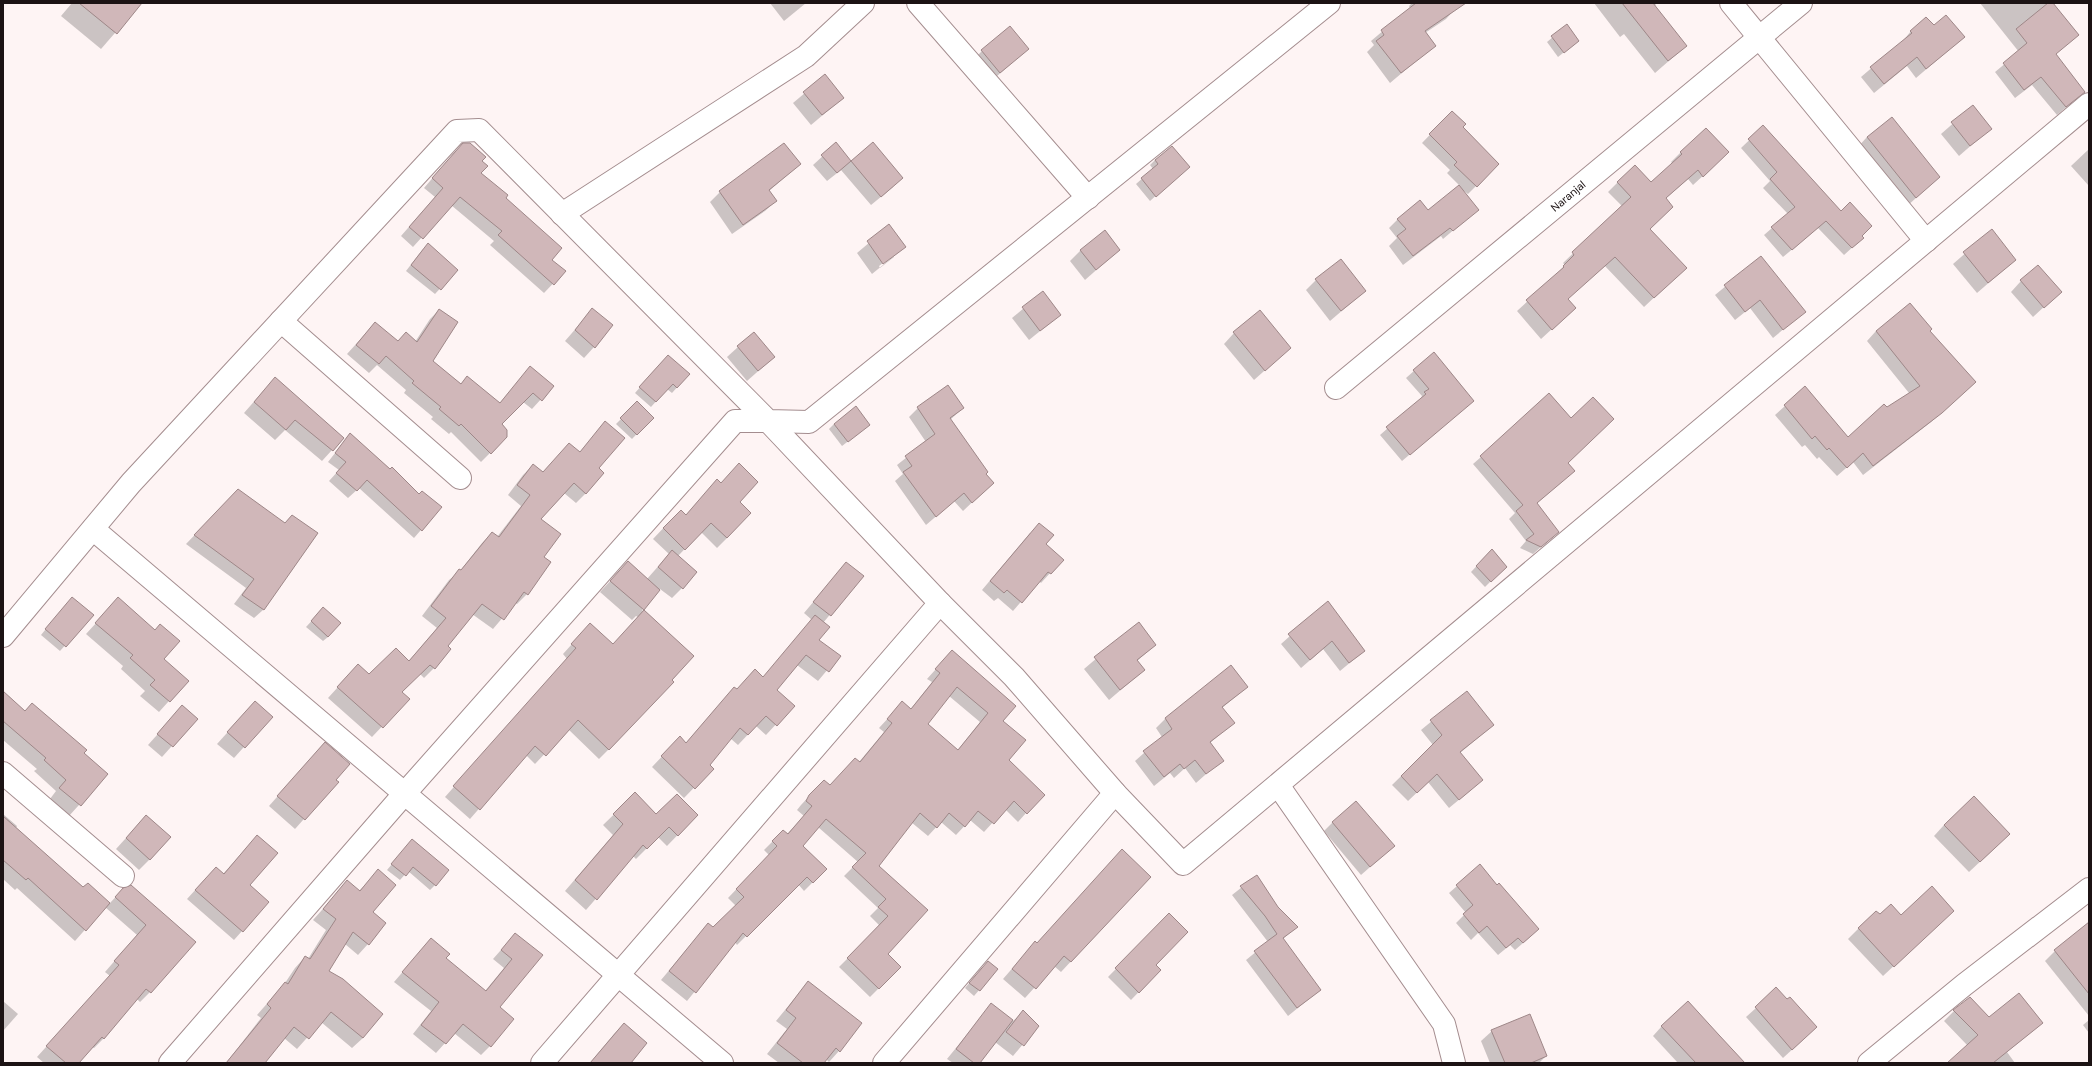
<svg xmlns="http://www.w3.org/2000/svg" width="2092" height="1066" font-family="'DM Sans',sans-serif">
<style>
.shadow{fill:#0003;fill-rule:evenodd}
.building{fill:#d0b7b9;stroke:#9e8788;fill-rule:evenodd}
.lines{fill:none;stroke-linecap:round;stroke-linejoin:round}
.minor-casing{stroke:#a48d8f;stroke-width:24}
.minor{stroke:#fff;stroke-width:22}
.labels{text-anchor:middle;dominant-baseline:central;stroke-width:3;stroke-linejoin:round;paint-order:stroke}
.street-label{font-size:11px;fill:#1c1314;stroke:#fff}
</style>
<rect width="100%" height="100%" fill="#fef4f4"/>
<!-- shadow -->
<g class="shadow">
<polygon points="72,3 141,3 101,49 61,16"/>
<polygon points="770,3 806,3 784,21"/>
<polygon points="1412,3 1452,3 1456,8 1446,19 1425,33 1434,46 1390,83 1367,52 1374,45 1371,41 1410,8 1409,6"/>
<polygon points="1594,3 1656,3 1655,7 1686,46 1655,73 1624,34 1620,37"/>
<polygon points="1980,3 2052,3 2055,55 2084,92 2057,115 2032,85 2015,98 1995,72 2019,52"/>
<polygon points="1566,26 1578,41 1558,57 1547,42"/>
<polygon points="1933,27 1964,37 1916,78 1907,66 1874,93 1861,77 1902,42 1911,31"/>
<polygon points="1028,49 989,83 972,61 982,51"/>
<polygon points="825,76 843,98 811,125 793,103"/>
<polygon points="1973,106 1990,129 1959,156 1941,134"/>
<polygon points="1452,112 1462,127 1498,164 1468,194 1459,187 1477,210 1443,239 1441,236 1403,265 1389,246 1397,238 1389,228 1398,219 1428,211 1460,186 1447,173 1450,170 1422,143"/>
<polygon points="1763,127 1855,245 1844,255 1818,228 1783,257 1764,235 1788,214 1763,188 1770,181 1741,148"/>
<polygon points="1867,137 1939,177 1905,208 1857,148"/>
<polygon points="836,144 851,162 873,144 893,187 871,205 841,170 827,181 813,165"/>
<polygon points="2089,149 2089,186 2071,166"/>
<polygon points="1681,152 1718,162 1693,185 1688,179 1665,199 1649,229 1676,277 1644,307 1604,265 1567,299 1575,308 1541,339 1517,311 1555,276 1565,265 1563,263 1622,206 1608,192 1618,182 1651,183 1673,164 1671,162"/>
<polygon points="454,153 481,161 480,173 504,198 551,260 565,271 544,293 490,245 494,241 451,205 413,247 401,236 435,197 424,188"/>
<polygon points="1155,160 1183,171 1150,201 1136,184 1153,169 1150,165"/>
<polygon points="800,164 769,191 776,201 765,211 732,234 710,202 720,192"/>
<path d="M889,226L905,247L872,274L857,253ZM894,255V257L880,268L879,266Z"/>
<polygon points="1991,231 2015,260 1977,293 1953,264"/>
<polygon points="423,249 457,270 435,294 406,271"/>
<polygon points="1081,250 1119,250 1085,280 1070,261"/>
<polygon points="1761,257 1804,312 1773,338 1750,308 1735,320 1715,295"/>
<polygon points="1316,280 1365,291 1330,321 1306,290"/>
<polygon points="2021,281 2060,292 2033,317 2011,292"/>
<polygon points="1043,292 1060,315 1029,340 1012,318"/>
<polygon points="439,310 431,361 460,385 467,378 499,404 530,367 553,386 532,409 523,402 500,424 506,437 481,462 451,432 449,434 431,419 433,417 404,393 406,390 377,365 369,373 347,354 375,323 398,342 415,342 430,319"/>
<polygon points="592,310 594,347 584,358 565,341"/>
<polygon points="1876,331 1929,331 1965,391 1931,422 1863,475 1853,462 1837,476 1819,457 1817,459 1805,445 1802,447 1775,415 1805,388 1848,439 1887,408 1909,393 1867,341"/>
<polygon points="1234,333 1290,348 1254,380 1224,344"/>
<polygon points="738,347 774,357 747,381 727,357"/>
<polygon points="1434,353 1473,401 1402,461 1380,435 1419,401 1422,396 1406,378"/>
<polygon points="663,361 689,374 672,393 667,389 651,407 635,393"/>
<polygon points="948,386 963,408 950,420 985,474 983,492 963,511 954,501 926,525 895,481 903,474 897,465 926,442 909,417 918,408"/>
<polygon points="265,389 343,438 322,461 285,430 275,440 244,413"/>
<polygon points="637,403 652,418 632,439 616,424"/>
<polygon points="1571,419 1566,478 1536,504 1558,532 1533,554 1520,548 1526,541 1509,519 1515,513 1473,464 1481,457"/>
<polygon points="605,423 598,469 586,493 576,503 564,493 540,519 543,557 527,594 517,604 515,603 493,629 472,614 447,647 434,668 424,678 420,674 401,693 408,699 372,737 328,698 358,665 369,675 408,662 437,628 422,616 449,580 460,571 482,543 492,533 497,537 521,506 508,495 523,475 533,465 543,473 579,453"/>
<polygon points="834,424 869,425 842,446 829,429"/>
<polygon points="350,434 419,495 440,508 414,538 359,488 348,498 329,481 339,470 328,462"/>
<polygon points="717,480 738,502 727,538 717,548 701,532 678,556 682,588 672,598 660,589 642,610 693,656 622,734 623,735 599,759 568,729 535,764 526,755 470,819 445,797 567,659 563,654 581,634 613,645 638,617 636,616 632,620 600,592 628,562 647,579 669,554 653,539 670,521 685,516"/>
<polygon points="238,490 284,524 292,516 317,534 263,610 254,618 234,604 246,588 186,544"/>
<polygon points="1030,533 1062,560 1041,583 1039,581 1013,611 998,598 994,601 982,590"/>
<polygon points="1487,555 1505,567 1485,587 1471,572"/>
<polygon points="846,563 862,576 823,623 818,640 839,656 818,681 797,665 776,690 793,706 766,735 756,726 738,745 730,738 708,765 712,769 684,798 652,767 670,748 686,743 734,688 736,690 763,678 812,620 804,613"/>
<polygon points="118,599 162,659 187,681 159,712 140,696 145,691 121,669 123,666 86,634"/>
<polygon points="67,603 92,615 60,651 41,635"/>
<polygon points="1327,603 1364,651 1340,671 1323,649 1301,668 1281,644"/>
<polygon points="318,614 328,637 323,641 306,627"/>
<polygon points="1138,623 1155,645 1137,661 1144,670 1109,700 1084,669"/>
<path d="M944,660L1002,721L1008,760L1026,813L1018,822L1005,809L984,832L970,820L956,835L941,822L928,836L911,822L878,866L927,910L887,954L900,967L870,997L839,967L880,926L870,916L878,908L844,876L858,862L818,827L802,846L826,869L804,891L798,884L737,945L735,942L687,1001L661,980L708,924L713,928L736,906L728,898L769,855L764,850L783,831L787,834L804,816L797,810L801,805L815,790L830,786L859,762L884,732L879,728L902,703L910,710L932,682L927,679ZM949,696L980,722L957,751L926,724Z"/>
<polygon points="1231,666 1247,687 1222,708 1233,723 1210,743 1222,760 1196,783 1185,768 1174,778 1170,773 1154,786 1135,761 1162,737 1156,728 1165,719"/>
<polygon points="1467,692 1493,725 1460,753 1472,789 1449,808 1428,782 1408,801 1392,785 1433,745 1421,730"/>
<polygon points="3,693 25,712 83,753 107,774 69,816 50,799 56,791 34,771 37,769 3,740"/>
<polygon points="255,702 271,717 234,758 217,744"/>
<polygon points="182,707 196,719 162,757 148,745"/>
<polygon points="316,753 337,782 295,829 269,806"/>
<polygon points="635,794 656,816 697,815 667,846 658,837 636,859 633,856 586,910 565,891 613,835 603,825"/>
<polygon points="3,814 17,826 16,828 83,888 110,903 123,889 195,942 150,992 140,1002 137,999 104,1038 94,1048 92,1047 78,1063 44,1063 37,1057 110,976 105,972 137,935 105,907 75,941 17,888 15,890 3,879"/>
<polygon points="1333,822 1394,846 1361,875 1324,831"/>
<polygon points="1944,825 1998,845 1969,872 1934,836"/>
<polygon points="136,827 150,859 139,870 116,849"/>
<polygon points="257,836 242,931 234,940 187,899 207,877 223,874"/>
<polygon points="407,846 435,885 430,890 408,871 400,880 387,870"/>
<polygon points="1480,866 1530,937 1515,950 1510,945 1498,955 1478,933 1471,940 1456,923 1466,913 1449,893"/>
<polygon points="378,871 368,944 358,955 345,944 327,971 363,1038 352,1048 321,1022 297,1049 284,1038 264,1063 226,1063 261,1018 257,1015 285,983 295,968 305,957 308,959 326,930 313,920 347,882 359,891"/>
<polygon points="1256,876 1277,908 1296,927 1283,939 1320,990 1288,1016 1246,960 1268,942 1232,895"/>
<polygon points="1150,877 1061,972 1054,966 1025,998 1003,979 1035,942 1037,944"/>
<polygon points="1169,915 1154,965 1160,970 1131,1000 1108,977"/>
<polygon points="1880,916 1901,917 1942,921 1883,976 1848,939 1859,928"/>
<polygon points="515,934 541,955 498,1008 490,1046 481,1055 454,1033 436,1053 413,1034 431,1011 394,982 431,939 445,958 485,991 504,968 493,959"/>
<polygon points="2089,936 2089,1016 2045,961 2055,951"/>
<polygon points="983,967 997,969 974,996 965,988"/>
<polygon points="808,982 839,1051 829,1062 826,1059 823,1063 779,1063 767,1054 787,1029 776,1021"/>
<polygon points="1787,1000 1807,1036 1783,1058 1746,1017 1756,1008"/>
<polygon points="3,1001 18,1014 3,1031"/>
<polygon points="991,1005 1013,1021 1023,1012 1038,1026 1013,1056 995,1042 979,1063 953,1063 947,1059"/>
<polygon points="1954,1011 1989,1019 2042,1023 2007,1052 2015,1063 1949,1063 1968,1046 1944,1021"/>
<polygon points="2089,1020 2089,1033 2083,1025"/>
<polygon points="624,1024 629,1063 590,1063 614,1034"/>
<polygon points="1662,1026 1744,1063 1678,1063 1653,1036"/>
<polygon points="1492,1031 1546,1056 1539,1063 1490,1063 1481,1041"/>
</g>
<!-- building -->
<g class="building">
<polygon points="79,3 142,3 117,34"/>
<polygon points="1416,3 1466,3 1425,31 1436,46 1401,73 1376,41 1384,35 1381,30"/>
<polygon points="1622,3 1653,3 1687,46 1668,61"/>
<polygon points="2048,3 2053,3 2079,35 2056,54 2085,92 2066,107 2041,77 2024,90 2003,63 2027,43 2016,29"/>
<polygon points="1946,15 1965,37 1926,69 1917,57 1884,84 1870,67 1912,33 1910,31 1926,17 1934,25"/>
<polygon points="1567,24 1579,41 1564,53 1551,36"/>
<polygon points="1010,26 1029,49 1000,73 981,50"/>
<polygon points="825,74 844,98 822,115 803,92"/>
<polygon points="1973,105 1992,129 1970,146 1951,122"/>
<polygon points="1452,111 1466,124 1463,127 1499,164 1477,187 1454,165 1457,162 1429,134"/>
<polygon points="1892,117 1940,177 1916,198 1867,137"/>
<polygon points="1763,125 1841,211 1850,202 1872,226 1862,236 1864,238 1852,248 1826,221 1792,250 1771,227 1795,207 1770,179 1777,172 1748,139"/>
<polygon points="1706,128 1729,152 1703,177 1698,170 1666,198 1673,207 1650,229 1687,268 1654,298 1615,257 1568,299 1576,308 1552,330 1526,300 1564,267 1563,266 1574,255 1572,252 1631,197 1617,182 1635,165 1651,182 1682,154 1680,152"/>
<polygon points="836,142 851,161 873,142 903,178 881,197 851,161 837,173 821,155"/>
<polygon points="463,143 470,143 486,157 482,161 488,166 481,173 508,195 506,198 562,248 552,260 566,271 554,285 498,235 502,231 460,197 423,239 409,227 443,188 432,178"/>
<polygon points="784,143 801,164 769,190 777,201 743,225 719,191"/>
<polygon points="1172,146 1190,167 1156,197 1141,178 1158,164 1155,160"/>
<polygon points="1459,185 1479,210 1453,231 1450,228 1413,256 1397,236 1406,229 1397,219 1420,200 1428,210"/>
<polygon points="889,224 906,247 883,264 867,241"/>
<polygon points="1992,229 2016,260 1988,283 1963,252"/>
<polygon points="1105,230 1120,250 1096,270 1080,250"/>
<polygon points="428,243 458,270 441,290 411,265"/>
<polygon points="1761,256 1806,312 1783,330 1760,300 1745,312 1724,285"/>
<polygon points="1341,259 1366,291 1341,311 1315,279"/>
<polygon points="2038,265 2062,292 2044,308 2020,280"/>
<polygon points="1043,291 1061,315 1040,331 1022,307"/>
<polygon points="1910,303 1932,329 1930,331 1976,382 1942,413 1873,466 1863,453 1847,468 1829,448 1827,450 1815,436 1812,439 1784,405 1805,386 1848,437 1884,404 1887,407 1920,386 1876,331"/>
<polygon points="592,308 613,325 595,348 575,330"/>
<polygon points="439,309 458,322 433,361 461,384 467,376 500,403 530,366 554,386 542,401 533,393 502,424 507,430 507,437 491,454 461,424 459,426 439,409 441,407 412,383 414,381 386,356 379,364 356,345 375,322 398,341 406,332 417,342"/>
<polygon points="1260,310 1291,348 1265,371 1233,332"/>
<polygon points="754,332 775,357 758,371 737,346"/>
<polygon points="1434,352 1474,401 1410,455 1386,427 1426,394 1424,392 1429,389 1413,370"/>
<polygon points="668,355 690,374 677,388 673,384 656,402 639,387"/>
<polygon points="275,377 344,438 333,451 295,420 286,430 254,402"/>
<polygon points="948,385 964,408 950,418 988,472 986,474 994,483 972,503 964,493 936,517 903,472 912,466 905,456 935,434 917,407"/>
<polygon points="1549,393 1571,418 1593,397 1614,419 1568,463 1575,471 1537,503 1559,532 1541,547 1526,540 1534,534 1516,511 1523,505 1480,456"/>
<polygon points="637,401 654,418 637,435 620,418"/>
<polygon points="856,406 870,425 848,442 834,424"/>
<polygon points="605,421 625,438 599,468 604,473 586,494 574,483 541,519 561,534 544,557 551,562 528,595 524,592 504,620 482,604 448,646 451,649 435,669 430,665 402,692 410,699 383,728 337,687 358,664 369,674 396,648 409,661 446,618 431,606 459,569 461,570 492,532 499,537 530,495 517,485 533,464 543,472 569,443 580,452"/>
<polygon points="350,433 390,469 392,467 419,494 422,491 442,507 422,531 367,480 357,491 336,473 346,462 335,453"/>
<polygon points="739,463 758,482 740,502 751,513 727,538 711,523 685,550 663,528 681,510 686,515 717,479 721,483"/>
<polygon points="238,489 285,523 292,515 318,533 264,610 242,595 254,579 194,535"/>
<polygon points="1039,523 1054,535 1046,544 1064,560 1051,574 1048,572 1022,603 1007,590 1004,593 990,581"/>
<polygon points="1492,549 1507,567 1491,582 1476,566"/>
<polygon points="672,550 697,572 683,589 658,567"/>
<polygon points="628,561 660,590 644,610 610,581"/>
<polygon points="846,562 864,576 831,616 813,602"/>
<polygon points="72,597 94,615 66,647 45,629"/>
<polygon points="118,597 155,630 160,624 180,641 164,659 189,681 170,702 150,685 155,680 130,658 133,655 95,623"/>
<polygon points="1328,601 1365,651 1349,663 1332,641 1310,660 1288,634"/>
<polygon points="323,607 341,623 328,637 311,621"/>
<polygon points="644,610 694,656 672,680 674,682 609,750 578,720 546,756 535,746 480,810 453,786 576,648 571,644 590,623 613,644"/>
<polygon points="815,615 830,627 819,640 841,656 829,672 806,655 777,690 795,706 777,726 766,716 748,735 740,728 710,765 714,769 695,789 661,756 680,736 686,743 734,687 737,689 755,669 763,677"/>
<polygon points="1139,622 1156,645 1137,660 1145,670 1120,690 1094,657"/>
<path d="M952,650L1016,706L1003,721L1026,740L1009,760L1045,795L1027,814L1014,801L994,824L978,811L965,827L949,813L937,828L920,813L879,866L928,910L888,954L901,967L879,989L847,958L888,916L878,907L886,899L852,867L866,853L826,819L803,846L827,869L813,883L807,877L747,937L743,933L696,993L669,971L708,923L713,927L744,897L736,889L777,846L772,841L783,830L788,834L812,806L806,801L809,795L824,780L830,785L855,758L860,762L892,723L887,719L902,701L911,709L940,673L935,669ZM957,687L988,713L958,750L928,724Z"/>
<polygon points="1231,665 1248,687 1222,707 1235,723 1210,742 1224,761 1206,774 1195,760 1184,769 1180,764 1164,777 1143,751 1172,729 1165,718"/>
<polygon points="3,691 25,711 32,703 87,750 84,753 108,774 81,806 59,788 66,780 44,760 46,758 3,721"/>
<polygon points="1467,691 1494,725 1460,752 1483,780 1459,800 1437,774 1417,793 1401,776 1442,735 1430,720"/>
<polygon points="255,701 273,717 245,748 227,732"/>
<polygon points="182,705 198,719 173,747 157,734"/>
<polygon points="325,742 350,764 336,780 339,782 305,820 277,796"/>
<polygon points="635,792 656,814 677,794 698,815 678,836 669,827 647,849 643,845 597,900 575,880 623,824 613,814"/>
<polygon points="1974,796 2010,834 1980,862 1944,825"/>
<polygon points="1356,801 1395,846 1370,867 1332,822"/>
<polygon points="146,815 171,837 150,860 126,838"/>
<polygon points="3,816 83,887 88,883 110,903 86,931 28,878 26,880 3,860"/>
<polygon points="257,835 278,853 250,885 269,902 243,932 195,890 216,867 224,874"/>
<polygon points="412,839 449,870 436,886 413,867 406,876 391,864"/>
<polygon points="1122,849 1151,877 1071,962 1064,956 1036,989 1012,969 1035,941 1037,943"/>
<polygon points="1480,864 1497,885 1499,883 1539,929 1523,943 1518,938 1506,948 1487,926 1479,933 1463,914 1473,905 1456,885"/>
<polygon points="378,869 396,885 373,912 386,923 369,945 353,932 329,971 343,979 383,1014 363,1038 331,1012 309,1039 294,1027 265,1063 226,1063 271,1008 267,1004 285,982 288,984 305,956 310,959 336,919 323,909 347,880 360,891"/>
<polygon points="1257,875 1278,907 1298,927 1283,938 1321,990 1297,1008 1254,951 1277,934 1265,916 1240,886"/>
<polygon points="131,885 196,942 151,993 146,989 104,1039 102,1037 79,1063 66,1063 46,1046 119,965 114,961 146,925 115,897 123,888"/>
<polygon points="1932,886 1954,911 1894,967 1858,928 1876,911 1880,914 1891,904 1901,915"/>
<polygon points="1169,913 1188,932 1156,965 1161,970 1139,993 1115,968"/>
<polygon points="2089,922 2089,994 2054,950"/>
<polygon points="515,933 543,955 500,1007 514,1019 491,1047 463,1024 446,1044 421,1025 439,1002 402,972 431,938 450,954 446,958 486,991 512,959 501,950"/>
<polygon points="988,961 998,969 980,991 969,983"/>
<polygon points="808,981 862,1023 840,1052 836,1048 824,1063 803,1063 777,1043 796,1018 786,1010"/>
<polygon points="1776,987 1787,999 1790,997 1817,1027 1792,1050 1755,1007"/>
<polygon points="2019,993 2043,1023 1993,1063 1947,1063 1978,1035 1953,1010 1970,997 1989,1017"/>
<polygon points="1688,1001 1719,1035 1745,1063 1696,1063 1661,1026"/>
<polygon points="991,1003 1013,1020 980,1063 974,1063 956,1049"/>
<polygon points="1023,1010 1039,1026 1024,1046 1006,1032"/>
<polygon points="1530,1014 1547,1056 1531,1063 1505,1063 1491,1030"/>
<polygon points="624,1023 647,1043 631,1063 590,1063"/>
</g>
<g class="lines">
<defs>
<g id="minor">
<polyline points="918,3 1088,198"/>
<polyline points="1731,3 1926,241"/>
<polyline points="562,214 806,56 863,3"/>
<polyline points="281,321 460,478"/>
<polyline points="1336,388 1801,3"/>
<polyline points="93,529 722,1063"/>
<polyline points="3,636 131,483 457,131 479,130 768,421 809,422 1329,3"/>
<polyline points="3,773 123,876"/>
<polyline points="1278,785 1444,1024 1454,1063"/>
<polyline points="170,1063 405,793 735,421 768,421 940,603 1014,677 1115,793 1183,864 2089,104"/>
<polyline points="542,1063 940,603"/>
<polyline points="884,1063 1115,793"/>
<polyline points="1869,1063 1964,985 2089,889"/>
</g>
</defs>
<!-- minor casing -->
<use href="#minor" class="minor-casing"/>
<!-- minor -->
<use href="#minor" class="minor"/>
</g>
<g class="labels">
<!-- street labels -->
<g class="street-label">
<text transform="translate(1568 196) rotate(-40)">Naranjal</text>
</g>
</g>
<!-- border -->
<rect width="2092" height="1066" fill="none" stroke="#1c1314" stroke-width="8"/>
</svg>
